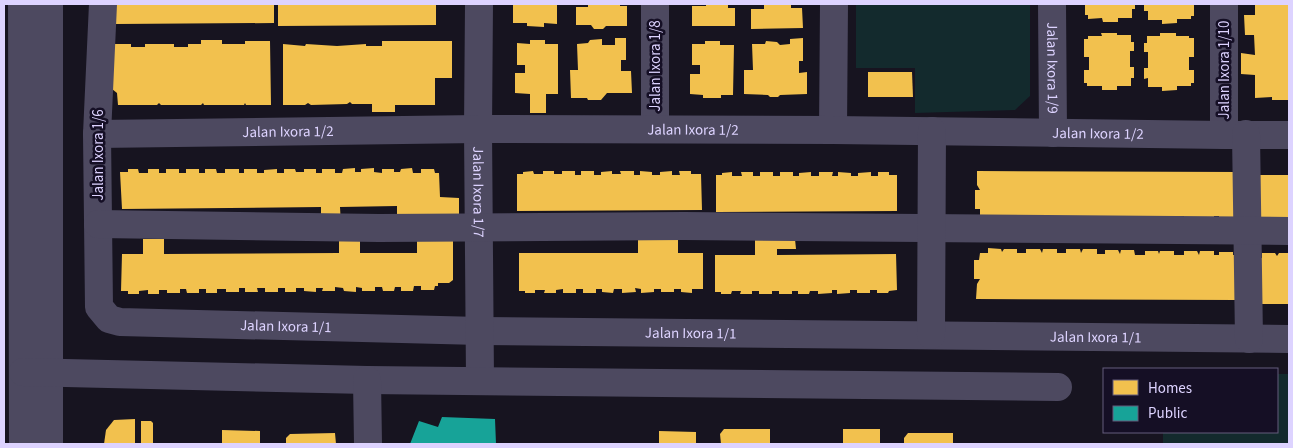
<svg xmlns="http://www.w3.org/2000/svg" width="1293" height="448" font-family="'Source Sans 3',sans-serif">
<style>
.green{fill:#132a2d}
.homes{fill:#f2c14e}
.public{fill:#17a398}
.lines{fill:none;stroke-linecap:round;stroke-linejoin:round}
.minor{stroke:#4d4960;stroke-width:28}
.labels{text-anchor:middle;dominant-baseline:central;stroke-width:5;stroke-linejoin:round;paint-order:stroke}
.street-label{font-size:15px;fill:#ddd3ff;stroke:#150f25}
</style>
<rect width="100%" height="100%" fill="#171420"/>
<!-- green -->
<g class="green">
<polygon points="856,4 1030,4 1030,96 1015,110 915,113 915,68 856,68"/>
<polygon points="1277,374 1289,374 1289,444 1163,444 1163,432 1277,432"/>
</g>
<!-- homes -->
<g class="homes">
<polygon points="116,4 274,4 274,23 116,24"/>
<polygon points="278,4 436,4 436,25 278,26"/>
<polygon points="513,4 557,4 557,24 544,23 544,27 527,26 527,23 513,23"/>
<polygon points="588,4 620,4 620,6 627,6 627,26 606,26 603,29 594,29 591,25 576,25 576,7 588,7"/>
<polygon points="706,4 728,4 728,8 735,8 735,26 692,26 692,6 706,6"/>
<polygon points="764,4 791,4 791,8 802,8 803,28 751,29 751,9 764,9"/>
<polygon points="1085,4 1135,4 1135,9 1132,9 1132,18 1118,18 1118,22 1103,22 1102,18 1088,19 1088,15 1085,15"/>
<polygon points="1144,4 1194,4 1194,16 1191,16 1191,19 1177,19 1177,23 1162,24 1162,20 1148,20 1148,11 1144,11"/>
<polygon points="1255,4 1289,4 1289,100 1272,100 1272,97 1255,98 1255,75 1241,74 1241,53 1255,55 1254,35 1245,35 1244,15 1255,15"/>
<polygon points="1101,33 1117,33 1117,35 1131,35 1131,42 1134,42 1134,51 1130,51 1130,67 1134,67 1134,78 1131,78 1131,86 1117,86 1117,90 1102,90 1102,86 1087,86 1087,83 1084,83 1084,70 1089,70 1089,57 1084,57 1084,39 1088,39 1088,36 1102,36"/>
<polygon points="1160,33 1176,33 1176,36 1189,36 1189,38 1194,38 1194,57 1189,57 1189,70 1194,70 1194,83 1191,83 1191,86 1177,86 1177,90 1162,91 1162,87 1148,87 1148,78 1144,79 1144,68 1148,68 1148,52 1144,52 1144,43 1147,43 1147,36 1160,36"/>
<polygon points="615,38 626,38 626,60 621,60 621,71 631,71 632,93 607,93 601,100 588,100 587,98 571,98 570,70 578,70 577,44 588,43 590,40 602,39 602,45 615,45"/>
<polygon points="803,38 803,61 799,61 799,73 807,72 807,94 780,95 778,97 770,97 768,95 744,94 744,70 753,70 752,44 765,44 766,41 777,42 780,45 790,44 790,39"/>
<polygon points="201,40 222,40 222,44 245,44 245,41 270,41 271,105 246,105 245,103 244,105 204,105 203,103 201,105 161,105 159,103 157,105 118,105 117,93 112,89 112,44 131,44 131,47 145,47 145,44 174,44 174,47 188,47 188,44 201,44"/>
<polygon points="530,40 545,40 545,44 558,44 558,94 546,94 546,113 530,113 530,94 515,93 515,73 525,73 525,65 517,65 517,43 530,44"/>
<polygon points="382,41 452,41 452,78 435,78 435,105 395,105 395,112 372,112 372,104 352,104 350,102 347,104 311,105 308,103 305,105 283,105 283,44 305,46 306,44 337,46 366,44 366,46 382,46"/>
<polygon points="705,41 720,41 720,45 734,45 733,95 721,95 721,98 703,98 703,95 690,94 690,74 700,74 700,65 692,65 692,44 705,44"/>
<polygon points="868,72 912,72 913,97 868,97"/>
<polygon points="355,168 355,172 361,172 361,169 374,168 374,172 382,173 382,169 394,169 394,172 400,172 401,169 412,168 413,173 421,173 421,169 434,169 435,173 439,173 440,197 459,198 459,219 397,223 397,206 340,207 341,225 321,225 321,207 122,209 120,172 128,172 128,169 138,169 139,173 148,173 148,169 159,169 159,173 166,173 166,169 179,169 179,173 186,173 186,169 199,169 199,173 205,173 205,169 216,169 217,173 225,173 225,169 239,169 239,173 244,173 244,169 257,169 257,173 264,173 264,170 277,169 277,173 284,173 284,169 295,169 296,172 304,172 304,169 316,169 316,173 322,173 322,169 335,169 335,173 342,173 343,169"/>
<polygon points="533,171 534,174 543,174 543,171 554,171 554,174 562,174 562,171 575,171 575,175 581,175 581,171 594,171 594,175 601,175 601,172 612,171 612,174 621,174 620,171 634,171 634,175 640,175 640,171 652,172 652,175 660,175 660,172 672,171 672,175 680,175 679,171 691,171 691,174 701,174 702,210 517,211 517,174 523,174 523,172"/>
<polygon points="977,171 1239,172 1234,220 1219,220 1219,216 1214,216 1214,221 1184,220 1184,216 1145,220 1145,216 980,216 980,209 975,209 975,190 980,190 977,185"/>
<polygon points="732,172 732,176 742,176 741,172 753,172 753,176 760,176 760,172 773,172 773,176 780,176 780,172 793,172 793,176 799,176 799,173 811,172 811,176 819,176 819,172 833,172 832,176 838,176 838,172 851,173 851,176 858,176 858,173 871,172 871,176 878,176 878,172 889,172 889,175 897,175 897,211 716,212 716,175 722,175 722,173"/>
<polygon points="1256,175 1289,175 1289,226 1256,221"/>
<polygon points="417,236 453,236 453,280 449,283 438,283 438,286 435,286 434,290 421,290 421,286 414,286 413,291 401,291 401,287 395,287 394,291 383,291 382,287 375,287 375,291 362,291 362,288 356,287 356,292 344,291 343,288 335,287 335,291 322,291 323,288 316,288 316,292 304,291 304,288 296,288 296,292 285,292 285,288 278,288 278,292 265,292 265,288 257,288 258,292 245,292 245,288 239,288 239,292 226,292 226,289 217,289 217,293 206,293 206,289 199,289 199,293 187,293 186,289 180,289 180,293 167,293 167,290 159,290 159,294 148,294 148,290 139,291 139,294 128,294 128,291 121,291 122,254 143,254 143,239 164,239 164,254 339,253 339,239 360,239 360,253 417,253"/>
<polygon points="638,239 678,239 678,253 703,253 703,289 692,289 692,293 681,292 681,289 674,289 674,292 661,292 661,289 654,289 654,292 641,293 641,289 635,288 636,292 622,293 622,289 614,289 613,293 602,292 602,289 596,289 596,293 583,293 583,289 576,289 576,293 563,293 563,289 556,290 556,293 544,293 545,290 535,290 535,293 525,293 525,291 519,291 519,253 638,253"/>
<polygon points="755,239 795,239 796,249 777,249 777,255 896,254 897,290 889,291 888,293 877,293 877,290 870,290 870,293 857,293 857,290 850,290 850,293 837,294 837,290 832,290 832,293 818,294 818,291 810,291 809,294 798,294 798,291 792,291 792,294 779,294 779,291 772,291 772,294 759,294 759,291 752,291 752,294 740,294 741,291 732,291 731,294 721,294 721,292 715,292 715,255 755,255"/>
<polygon points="988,248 1001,249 1002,252 1004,249 1017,249 1017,253 1026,253 1026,249 1040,249 1042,253 1043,249 1057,249 1057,253 1066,253 1066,249 1080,249 1081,253 1083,249 1097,249 1097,254 1105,254 1105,250 1118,250 1120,254 1121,250 1134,250 1135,255 1145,255 1145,251 1158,251 1159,254 1160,251 1174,251 1174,255 1184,255 1184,251 1197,251 1199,255 1200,251 1214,251 1214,255 1219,255 1219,252 1233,252 1233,255 1239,255 1238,300 976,299 977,284 980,279 974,279 974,260 979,260 980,253 988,253"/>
<polygon points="1262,253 1275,253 1277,256 1279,253 1289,253 1289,304 1255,304 1254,258 1262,258"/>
<polygon points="135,419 135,444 104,444 106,430 114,420"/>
<polygon points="141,421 151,421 153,423 153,444 141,444"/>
<polygon points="724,429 770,429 770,444 721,444 720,434"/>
<rect x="843" y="429" width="37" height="15"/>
<polygon points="222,430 260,431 260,444 222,444"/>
<polygon points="659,431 696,432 696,444 659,444"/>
<polygon points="335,433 336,444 286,444 286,438 290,434"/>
<polygon points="908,433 953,433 953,444 904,444 904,438"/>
</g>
<!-- public -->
<polygon class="public" points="442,417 495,419 496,444 410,444 419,421 438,427"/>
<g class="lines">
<!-- minor -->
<g class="minor">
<polyline points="22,4 23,444"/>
<polyline points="49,4 49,444"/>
<path id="s1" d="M103,4L97,134L99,307L109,319L120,322L480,331L1289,339"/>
<path id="s2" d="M479,4L478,129L480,380"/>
<polyline points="655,4 655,129"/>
<path id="s3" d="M1052,4L1053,133"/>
<polyline points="1224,4 1224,135"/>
<polyline points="833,130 834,4"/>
<path id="s4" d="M97,134L478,129L833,130L1224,135H1289"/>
<polyline points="1246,134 1249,339"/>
<polyline points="98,224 379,228 684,226 1289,231"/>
<polyline points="931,335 932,131"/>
<polyline points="23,372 367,380 1058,387"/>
<polyline points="367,380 368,444"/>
</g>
</g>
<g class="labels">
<!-- street labels -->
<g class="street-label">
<text transform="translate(655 66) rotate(-90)">Jalan Ixora 1/8</text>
<text stroke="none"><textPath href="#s3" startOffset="64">Jalan Ixora 1/9</textPath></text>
<text transform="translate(1224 70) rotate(-90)">Jalan Ixora 1/10</text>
<text stroke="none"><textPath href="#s4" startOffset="596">Jalan Ixora 1/2</textPath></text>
<text stroke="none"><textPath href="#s4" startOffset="191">Jalan Ixora 1/2</textPath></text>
<text stroke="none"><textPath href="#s4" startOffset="1001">Jalan Ixora 1/2</textPath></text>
<text transform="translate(98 155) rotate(-90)">Jalan Ixora 1/6</text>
<text stroke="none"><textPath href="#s2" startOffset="188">Jalan Ixora 1/7</textPath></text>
<text stroke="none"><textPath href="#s1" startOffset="496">Jalan Ixora 1/1</textPath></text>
<text stroke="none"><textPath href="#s1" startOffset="901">Jalan Ixora 1/1</textPath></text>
<text stroke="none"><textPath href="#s1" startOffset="1306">Jalan Ixora 1/1</textPath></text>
</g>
</g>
<!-- border -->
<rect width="1293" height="448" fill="none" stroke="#ddd3ff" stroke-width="10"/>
<!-- legend -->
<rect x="1103" y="368" width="175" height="65" fill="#150f25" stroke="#655d7c"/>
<rect x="1113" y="380" width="25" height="15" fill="#f2c14e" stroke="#655d7c"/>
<text x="1148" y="393" font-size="15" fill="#ddd3ff">Homes</text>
<rect x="1113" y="406" width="25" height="15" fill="#17a398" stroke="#655d7c"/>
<text x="1148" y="418" font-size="15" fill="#ddd3ff">Public</text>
</svg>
